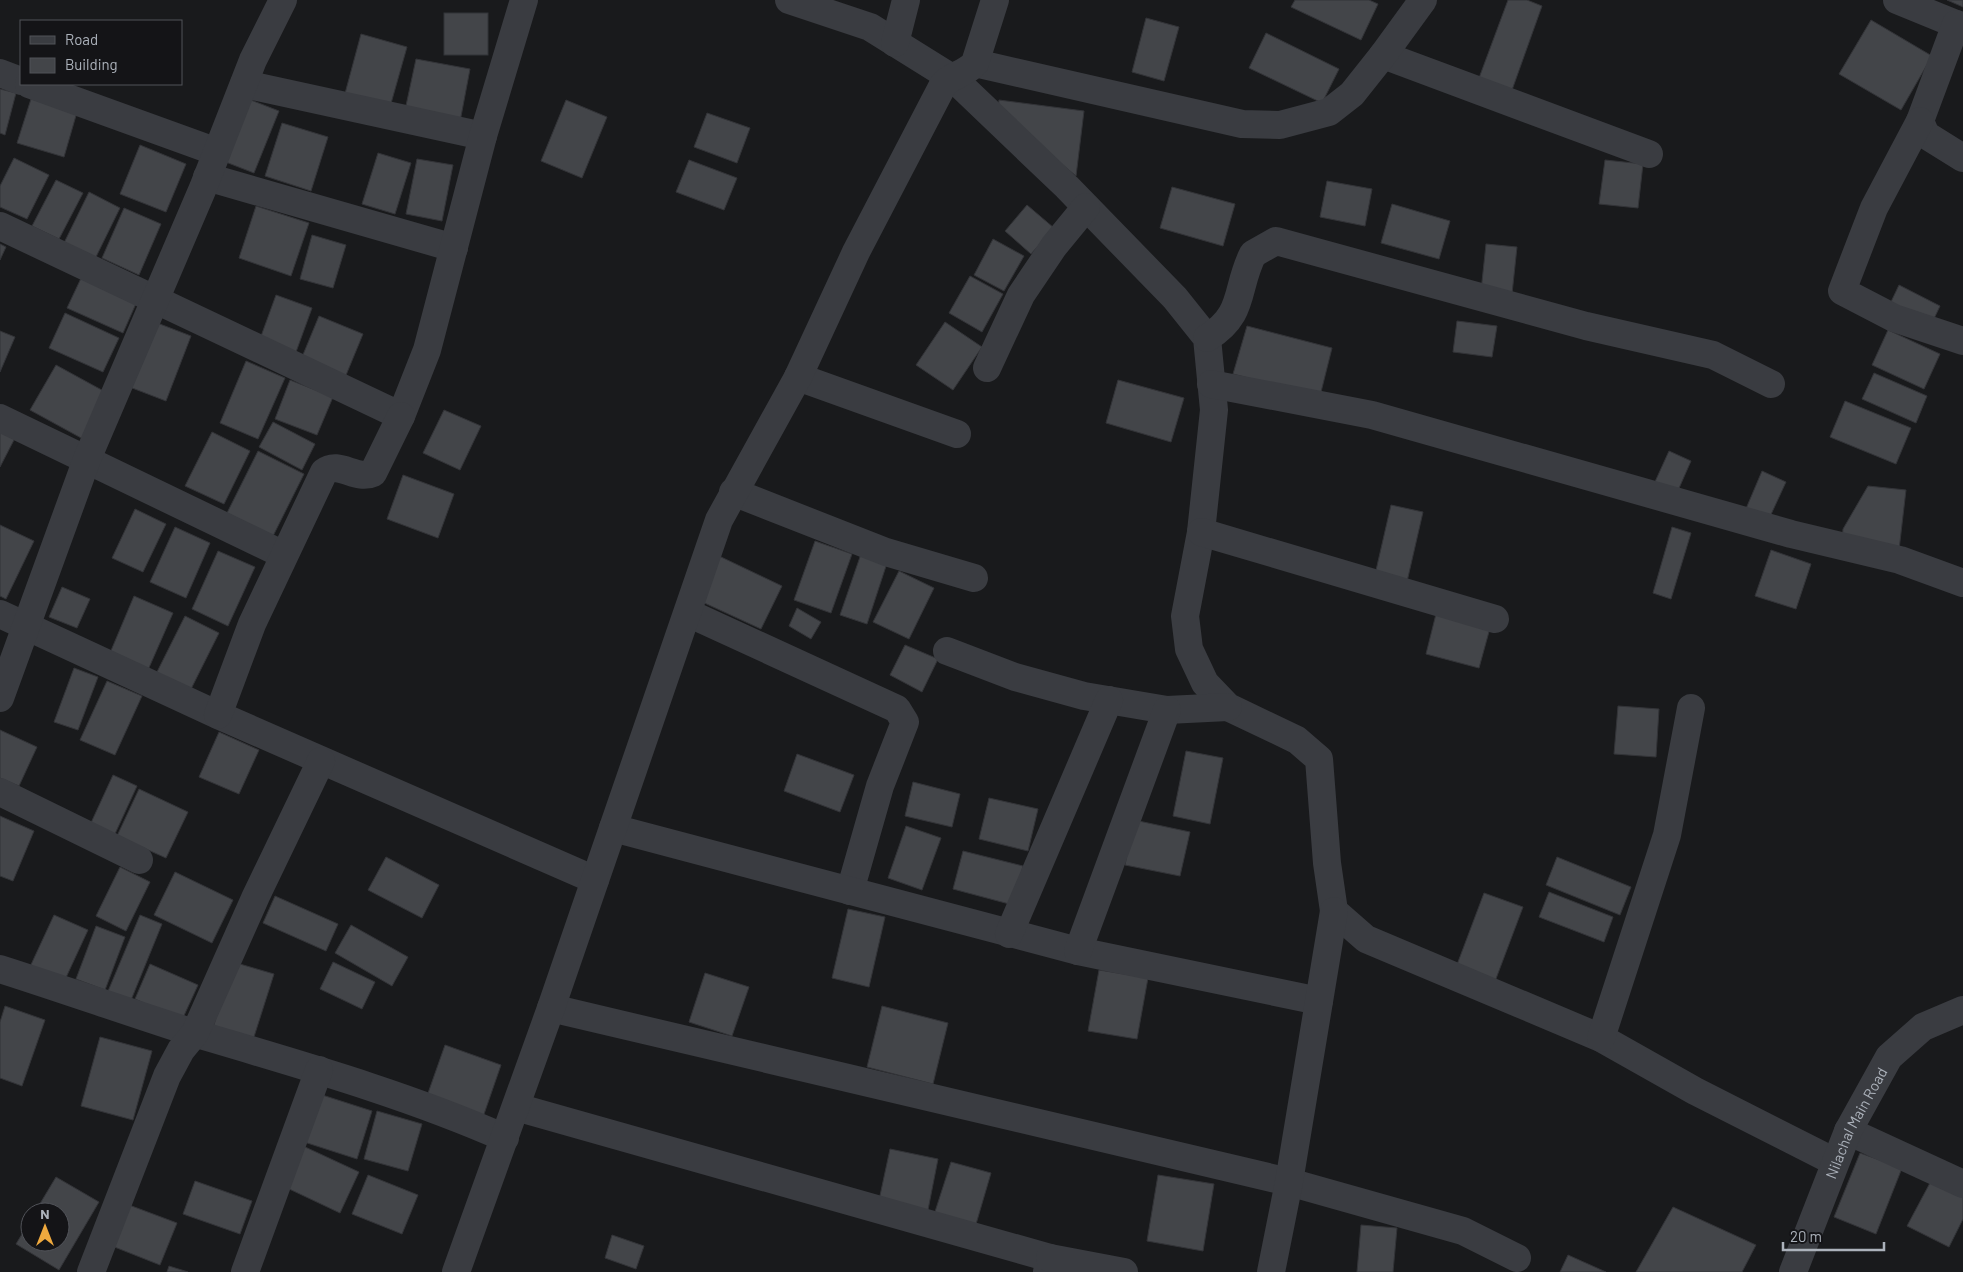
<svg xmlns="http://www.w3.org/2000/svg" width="1963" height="1272" font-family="Barlow,sans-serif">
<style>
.building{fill:#434549;stroke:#333438}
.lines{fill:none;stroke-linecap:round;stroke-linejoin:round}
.minor{stroke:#3a3c41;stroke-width:28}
.labels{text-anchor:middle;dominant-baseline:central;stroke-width:4;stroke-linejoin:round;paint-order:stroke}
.street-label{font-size:15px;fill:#acb2bb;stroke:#141417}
</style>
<rect width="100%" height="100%" fill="#191a1c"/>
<!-- building -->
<g class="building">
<polygon points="1295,0 1369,0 1378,4 1361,40 1291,7"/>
<polygon points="1508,0 1527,0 1542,6 1512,90 1479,78"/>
<polygon points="1947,0 1963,0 1963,7"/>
<rect x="444" y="13" width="44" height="42"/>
<polygon points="1146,18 1179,27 1164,81 1132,72"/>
<polygon points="1871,20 1932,56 1901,110 1839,74"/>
<polygon points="1266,33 1339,69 1322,103 1249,68"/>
<polygon points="361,34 407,47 388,114 343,101"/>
<polygon points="416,59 470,69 459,127 404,115"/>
<polygon points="0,89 16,93 5,135 0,133"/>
<polygon points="243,97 279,111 254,173 218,159"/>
<polygon points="31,99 77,112 64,157 17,143"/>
<polygon points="566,100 607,117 582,178 541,161"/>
<polygon points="999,100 1084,111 1076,176 998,111"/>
<polygon points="707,113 750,128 737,163 694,147"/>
<polygon points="282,123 328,137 311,191 265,176"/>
<polygon points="140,145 186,164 166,212 120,194"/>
<polygon points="378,153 411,163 395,214 362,204"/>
<polygon points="14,158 49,175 27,219 0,207 0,186"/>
<polygon points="417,159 453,165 442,221 406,214"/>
<polygon points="689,160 737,178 724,210 676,192"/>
<polygon points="1605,160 1643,164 1638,208 1599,204"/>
<polygon points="56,180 83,193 59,239 32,226"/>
<polygon points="1327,181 1372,189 1365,226 1320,217"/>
<polygon points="1172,187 1235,204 1223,246 1160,228"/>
<polygon points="89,192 120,208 94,261 63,245"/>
<polygon points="1392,204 1450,221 1439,259 1381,243"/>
<polygon points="1027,205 1054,228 1031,254 1005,231"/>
<polygon points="256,206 309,223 291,276 239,258"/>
<polygon points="124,208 161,224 139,275 102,258"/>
<polygon points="312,235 346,245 333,288 300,279"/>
<polygon points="993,239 1024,256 1004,291 974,275"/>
<polygon points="0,244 6,247 0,260"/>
<polygon points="1486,244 1517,247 1512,294 1481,291"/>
<polygon points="83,274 138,299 123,333 67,308"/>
<polygon points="970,276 1003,294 982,332 949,313"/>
<polygon points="1899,285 1940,306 1931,325 1890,304"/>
<polygon points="276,295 312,308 296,352 260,339"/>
<polygon points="65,313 119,338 103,372 49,348"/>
<polygon points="319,316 363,334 344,380 300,362"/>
<polygon points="152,321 191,336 166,401 127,386"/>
<polygon points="1457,321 1497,326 1492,357 1453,352"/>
<polygon points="945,322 982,347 953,390 916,365"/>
<polygon points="1247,326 1332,348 1320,396 1233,374"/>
<polygon points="1888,330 1940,354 1924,389 1872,365"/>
<polygon points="0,331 15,337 0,372"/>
<polygon points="246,361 285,378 258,439 220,423"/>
<polygon points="56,365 109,394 83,439 30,410"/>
<polygon points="1874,373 1927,396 1916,423 1862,399"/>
<polygon points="290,380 333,397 317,435 275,419"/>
<polygon points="1118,380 1184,398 1171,442 1106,423"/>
<polygon points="1845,401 1911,428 1896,464 1830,437"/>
<polygon points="444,410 481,426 460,470 423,453"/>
<polygon points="273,422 315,444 302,470 259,447"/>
<polygon points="0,431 15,438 0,467"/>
<polygon points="212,432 250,451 224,504 185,486"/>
<polygon points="258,451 304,474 273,536 227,513"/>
<polygon points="1669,451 1691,461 1676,495 1654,484"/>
<polygon points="1762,471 1786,482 1768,521 1745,511"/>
<polygon points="403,475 454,494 438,538 387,519"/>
<polygon points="1868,486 1906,490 1899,550 1842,542 1843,529"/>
<polygon points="1391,505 1423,512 1406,586 1374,579"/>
<polygon points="135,509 166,524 143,572 112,558"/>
<polygon points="0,525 34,541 6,599 0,596"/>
<polygon points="175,527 210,543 186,598 150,582"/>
<polygon points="1672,527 1691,533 1671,599 1653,593"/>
<polygon points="815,541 852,554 831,613 794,600"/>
<polygon points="1771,550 1811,564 1796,609 1755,596"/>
<polygon points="218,551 255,567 228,626 192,609"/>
<polygon points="862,551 888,560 867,624 840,615"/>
<polygon points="719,556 782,586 761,629 698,600"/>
<polygon points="899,571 934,588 909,639 873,622"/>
<polygon points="62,587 90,599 77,628 49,617"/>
<polygon points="134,596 173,613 148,670 110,653"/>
<polygon points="797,608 821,622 811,639 789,626"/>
<polygon points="1436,614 1490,628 1479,668 1426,654"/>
<polygon points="185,616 219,633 188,695 154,678"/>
<polygon points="905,645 938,659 922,692 890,675"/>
<polygon points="74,668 98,677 78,730 54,722"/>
<polygon points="107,681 142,696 115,755 80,740"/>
<polygon points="1618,706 1659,709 1656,757 1614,754"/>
<polygon points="0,730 37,747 19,786 0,778"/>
<polygon points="219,732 259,750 239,794 199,777"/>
<polygon points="1186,751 1223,758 1210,824 1173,816"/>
<polygon points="797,754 854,775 840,812 784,791"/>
<polygon points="113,775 137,786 114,836 90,825"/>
<polygon points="913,782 960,794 952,827 905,816"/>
<polygon points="139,789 188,812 166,858 117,836"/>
<polygon points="989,798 1038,809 1028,851 979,839"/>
<polygon points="0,816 34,831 13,881 0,876"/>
<polygon points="1134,820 1190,832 1180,876 1125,865"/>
<polygon points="906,826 941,838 922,890 888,878"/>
<polygon points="963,851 1023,866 1013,905 953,889"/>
<polygon points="386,857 439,885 422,918 368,890"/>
<polygon points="1557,857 1631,887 1620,915 1546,885"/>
<polygon points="120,867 150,882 126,931 96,916"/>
<polygon points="175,872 233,900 212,943 154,915"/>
<polygon points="1549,892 1613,917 1604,942 1539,917"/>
<polygon points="1484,893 1523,907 1494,984 1455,970"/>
<polygon points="275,896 338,924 326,951 263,923"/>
<polygon points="848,909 885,917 869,987 832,978"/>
<polygon points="54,915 88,930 63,984 29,969"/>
<polygon points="140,915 162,924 129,1005 106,996"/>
<polygon points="351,925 408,957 392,986 335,953"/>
<polygon points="96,926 125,937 105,990 76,979"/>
<polygon points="233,962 274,974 253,1040 213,1028"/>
<polygon points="333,962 375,982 362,1009 320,989"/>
<polygon points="150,964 198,985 182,1020 135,999"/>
<polygon points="1099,970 1148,978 1137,1039 1088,1031"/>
<polygon points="705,973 749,987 732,1036 689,1022"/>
<polygon points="5,1006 45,1020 22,1086 0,1078 0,1022"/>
<polygon points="882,1006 948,1023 933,1084 867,1067"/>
<polygon points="100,1037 152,1051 133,1120 81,1106"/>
<polygon points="445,1045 501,1065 483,1117 427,1096"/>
<polygon points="316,1093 372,1111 357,1159 301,1141"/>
<polygon points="377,1111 422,1124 408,1171 364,1159"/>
<polygon points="303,1146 359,1172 340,1213 285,1187"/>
<polygon points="890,1149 938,1159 927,1215 878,1205"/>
<polygon points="1860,1153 1902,1168 1876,1234 1834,1217"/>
<polygon points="951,1162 991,1173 974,1231 933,1218"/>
<polygon points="368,1175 418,1195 402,1234 352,1214"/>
<polygon points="1158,1175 1214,1184 1203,1251 1147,1241"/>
<polygon points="56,1177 99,1202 59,1270 16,1244 30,1221 30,1242 60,1242 60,1212 35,1212"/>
<polygon points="195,1181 252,1201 240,1234 183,1214"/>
<polygon points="1931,1181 1963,1197 1963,1219 1949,1247 1907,1226"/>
<polygon points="129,1205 177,1223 160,1265 112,1246"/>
<polygon points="1673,1207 1756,1245 1742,1272 1636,1272"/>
<polygon points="1361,1225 1397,1228 1393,1272 1357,1272"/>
<polygon points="612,1235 644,1246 636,1269 605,1258"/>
<polygon points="1568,1255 1606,1272 1560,1272"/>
<polygon points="169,1266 188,1272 167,1272"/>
</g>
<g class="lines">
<!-- minor -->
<g class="minor">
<polyline points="789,0 870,27 955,80 1067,187 1175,298 1207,338 1214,410 1201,532 1185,616 1189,649 1205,683 1228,707 1297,740 1319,759 1327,863 1334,911 1366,939 1601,1038 1695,1091 1835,1162"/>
<polyline points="1897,0 1963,27"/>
<polyline points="1956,24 1920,121 1926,135 1963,158"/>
<polyline points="895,43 906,0"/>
<polyline points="1383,55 1649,154"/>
<polyline points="975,63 1242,124 1280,125 1329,112 1352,94 1383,55 1423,0"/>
<polyline points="0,73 21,81"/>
<polyline points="29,84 217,152"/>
<polyline points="244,84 483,136"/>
<polyline points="1920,121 1874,208 1842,291 1894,318 1963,341"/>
<polyline points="207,177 454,248"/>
<polyline points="0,226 401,416 427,350 483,136 524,0"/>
<path d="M1207,338C1246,314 1235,289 1253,254L1276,241L1586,326L1713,355L1771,384"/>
<polyline points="987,368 1021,295 1054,246 1086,207"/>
<polyline points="798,377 957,434"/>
<polyline points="1211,384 1372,415 1791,534 1900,560 1963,583"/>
<polyline points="0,418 284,555"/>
<polyline points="733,492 886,552 974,578"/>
<polyline points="1201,532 1495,619"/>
<polyline points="688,613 897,709 905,722 880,786 850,891"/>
<polyline points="0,614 218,715 595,880"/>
<polyline points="947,651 1015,677 1084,696 1167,710 1228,707"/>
<polyline points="0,698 87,459 203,188 253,60 283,0"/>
<path d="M218,715L252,624L324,472C339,460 356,481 373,473L401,416"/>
<polyline points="0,792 139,860"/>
<polyline points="613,828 1078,951 1319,1001"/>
<polyline points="1009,934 1109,700"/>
<polyline points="1078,951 1167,710"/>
<path d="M0,969C66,990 131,1013 197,1034C301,1065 405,1094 505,1138"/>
<polyline points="551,1008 1289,1182 1463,1231 1517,1258"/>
<polyline points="1601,1038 1667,835 1691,708"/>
<polyline points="516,1107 1050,1258 1047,1272"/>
<polyline points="1848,1131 1963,1184"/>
<polyline points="1050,1258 1124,1272"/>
<polyline points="91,1272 167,1076 181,1050 195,1033 256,896 321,761"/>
<polyline points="245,1272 319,1070"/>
<path d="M456,1272L551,1008L719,520L798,377L856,252L943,85C951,75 966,74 975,63L995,0"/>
<polyline points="1271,1272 1289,1182 1334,911"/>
<path id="s1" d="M1793,1272L1848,1131L1889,1057L1923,1027L1963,1010"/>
</g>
</g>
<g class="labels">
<!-- street labels -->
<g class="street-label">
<text stroke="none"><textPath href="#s1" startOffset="162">Nilachal Main Road</textPath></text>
</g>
</g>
<!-- legend -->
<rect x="20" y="20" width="162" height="65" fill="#141417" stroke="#515359"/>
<rect x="30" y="36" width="25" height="8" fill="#3a3c41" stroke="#515359"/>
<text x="65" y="45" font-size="15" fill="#acb2bb">Road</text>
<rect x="30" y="58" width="25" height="15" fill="#434549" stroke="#515359"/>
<text x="65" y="70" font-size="15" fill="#acb2bb">Building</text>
<!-- north arrow -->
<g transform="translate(45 1227)"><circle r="24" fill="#141417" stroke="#515359"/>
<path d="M0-4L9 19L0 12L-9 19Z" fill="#efa93e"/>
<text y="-8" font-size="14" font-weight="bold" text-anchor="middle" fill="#acb2bb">N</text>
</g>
<!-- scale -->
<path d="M1783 1242v8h101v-8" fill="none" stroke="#acb2bb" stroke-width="2.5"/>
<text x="1790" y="1242" font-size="15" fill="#acb2bb" stroke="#141417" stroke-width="4" paint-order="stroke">20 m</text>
</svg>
